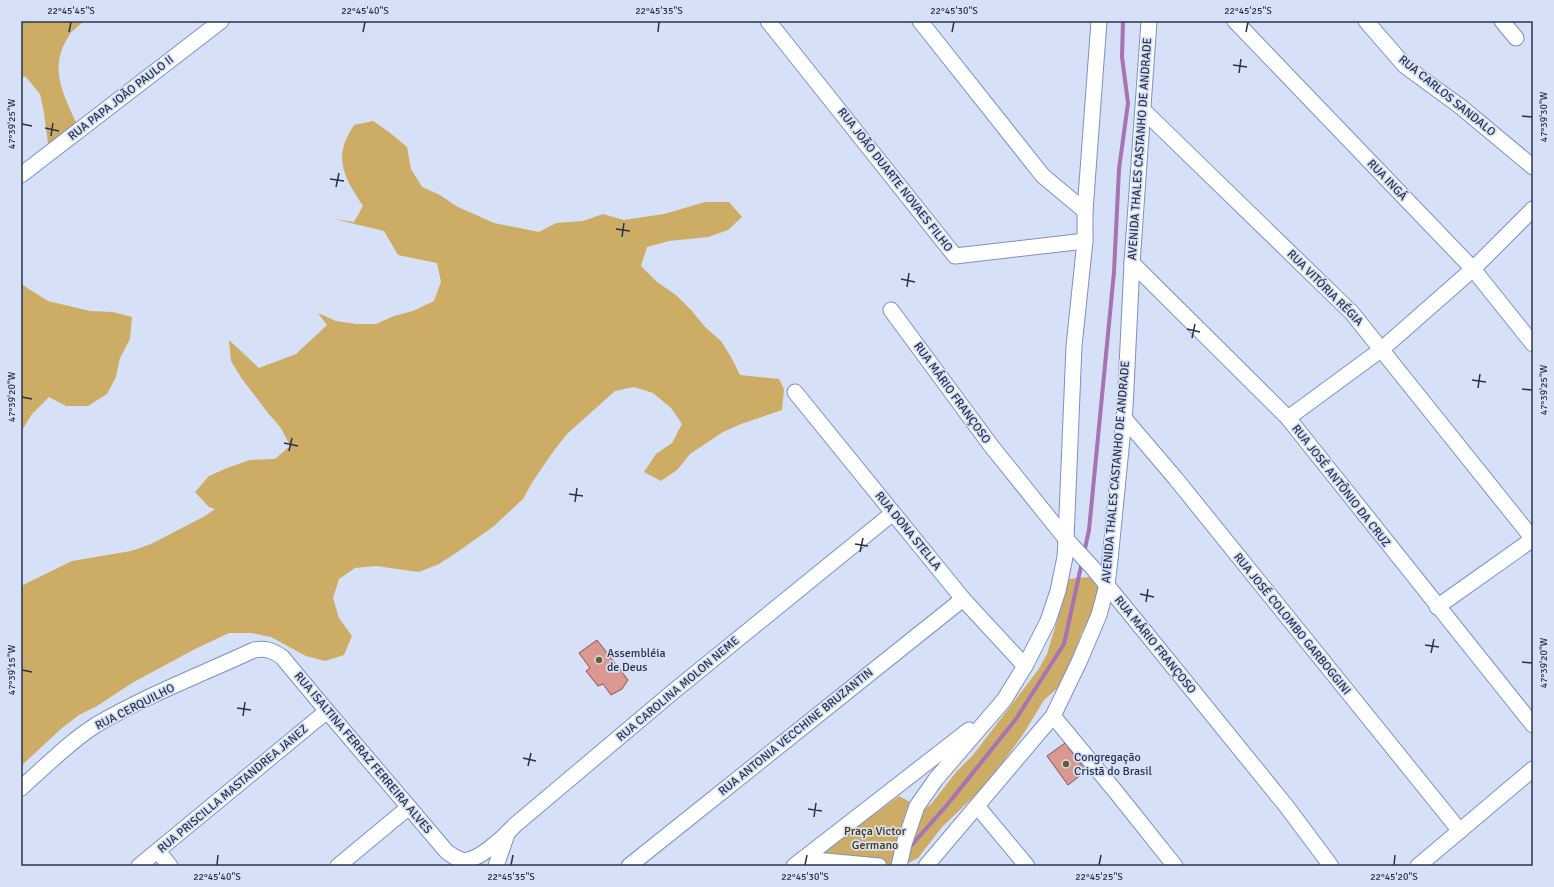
<svg xmlns="http://www.w3.org/2000/svg" width="1554" height="887" font-family="Signika,sans-serif">
<style>
.green{fill:#cdac66}
.lines{fill:none;stroke-linecap:round;stroke-linejoin:round}
.stream{stroke:#a773b3;stroke-width:4}
.building{fill:#da9891;stroke:#8d514d}
.street-casing{stroke:#7a92c4;stroke-width:17}
.street{stroke:#fff;stroke-width:15}
.ticks{fill:none;stroke:#293348;stroke-width:1.5}
.poi-dot{fill:#705a29;stroke:#d6e0f6;stroke-width:1.5}
.labels{text-anchor:middle;dominant-baseline:central;stroke-width:3.5;stroke-linejoin:round;paint-order:stroke}
.street-label{font-size:12px;fill:#293348;stroke:#d6e0f6}
.poi-label{font-size:12px;fill:#293348;stroke:#d6e0f6;text-anchor:start}
.park-label{font-size:12px;fill:#483400;stroke:#d6e0f6}
.neatline{fill:none;stroke:#293348;stroke-width:1.5}
.ticks-label{font-size:10px;text-anchor:middle;fill:#293348}
</style>
<rect width="100%" height="100%" fill="#d6e0f6"/>
<!-- green -->
<g class="green">
<path d="M21,21H84C79,26 72,30 69,36C48,67 63,94 77,124L49,151L44,113L40,94L26,77L21,76Z"/>
<path d="M373,121L389,132L407,147L411,169L422,187L440,195L456,206L494,223L539,232L556,223L583,221L603,214L624,220L664,214L705,202H729L742,217L728,230L708,237L669,241L647,247L641,266L657,282L676,295L692,311L705,327L721,341L731,357L740,375L779,379L784,389L782,410L741,424L723,432L690,454L677,470L661,481L644,472L656,454L672,443L682,424L671,408L653,393L634,387L615,391L568,433L555,449L533,481L523,499L494,526L456,553L439,564L419,572L376,566L355,568L339,579L333,598L339,618L352,636L344,655L325,661L306,656L271,637L251,633H229L193,650L132,683L97,706L79,715L62,728L21,766V586L72,561L131,551L151,544L205,516L215,509L209,507L195,492L209,476L227,468L250,460L275,459L290,446L281,428L268,413L242,379L231,361L229,340L259,368L296,354L327,325L318,313L336,321L356,324H376L394,316L413,311L434,301L441,282L437,263L398,255L384,231L334,219L354,222L363,206C350,186 336,167 345,142C347,136 351,130 354,125Z"/>
<polygon points="21,284 48,301 90,311 113,312 132,317 130,339 120,358 116,377 107,394 88,406 66,406 49,397 32,414 21,432"/>
<polygon points="1089,577 1098,583 1098,595 1095,609 1081,634 1073,663 1061,685 1044,700 1024,733 988,783 942,827 918,858 902,866 835,866 831,854 821,853 899,796 910,802 903,820 914,817 931,804 957,771 973,755 1038,670 1047,654 1065,595 1068,579"/>
</g>
<g class="lines">
<!-- stream -->
<g class="stream">
<polyline points="1084,553 1089,530 1114,272 1119,169 1128,103 1122,57 1123,21"/>
<polyline points="909,848 947,805 1016,719 1064,644 1082,562"/>
</g>
</g>
<!-- building -->
<g class="building">
<polygon points="597,640 628,680 622,689 611,695 603,684 598,686 586,671 590,668 579,653"/>
<polygon points="1065,743 1086,771 1068,785 1047,756"/>
</g>
<g class="lines">
<defs>
<g id="street">
<polyline points="768,21 955,256 1085,241"/>
<polyline points="920,21 1043,176 1085,211"/>
<polyline points="1235,21 1473,269 1533,344"/>
<polyline points="1366,21 1405,66 1461,107 1533,167"/>
<polyline points="1502,21 1516,38"/>
<polyline points="1143,110 1352,313 1533,539"/>
<polyline points="21,175 221,21"/>
<polyline points="1132,263 1288,418 1533,725"/>
<polyline points="891,310 992,447 1066,539 1092,567 1141,627 1287,807 1331,866"/>
<polyline points="795,392 963,599 1025,666"/>
<polyline points="1124,418 1176,479 1460,831"/>
<polyline points="1288,418 1382,349 1473,269 1533,209"/>
<polyline points="1437,607 1533,539"/>
<polyline points="1053,716 1116,792 1175,866"/>
<path d="M21,788C45,767 69,742 96,725C145,696 202,674 254,650C265,648 272,650 282,657L327,711L447,852C451,855 456,858 461,860C476,864 505,836 515,825L674,691L893,513"/>
<polyline points="977,806 1027,866"/>
<polyline points="158,851 170,866"/>
<polyline points="804,859 879,866"/>
<polyline points="139,866 327,711"/>
<polyline points="338,866 409,807"/>
<polyline points="496,866 507,834"/>
<polyline points="629,866 963,599"/>
<polyline points="794,866 969,730"/>
<polyline points="899,866 904,844 917,806 936,779 1004,700 1025,666 1048,621 1058,591 1065,557 1066,539 1074,346 1085,241 1085,211 1099,21"/>
<polyline points="926,866 1053,716 1079,662 1099,615 1107,585 1110,560 1125,408 1132,263 1149,21"/>
<polyline points="1418,866 1533,769"/>
</g>
</defs>
<!-- street casing -->
<use href="#street" class="street-casing"/>
<!-- street -->
<use href="#street" class="street"/>
</g>
<!-- ticks -->
<path class="ticks" d="M69,32L71,22M363,32L365,22M658,32L659,22M952,32L954,22M1246,32L1248,22M1233,65L1247,67M1239,73L1241,59M1522,116L1532,117M22,124L32,126M45,128L59,131M51,136L53,123M330,179L344,181M336,187L339,173M616,229L630,231M622,237L624,223M901,279L915,282M907,287L909,273M1187,329L1200,332M1192,338L1195,324M1472,380L1486,382M1478,388L1480,374M1522,389L1532,390M22,397L32,399M284,443L298,446M289,451L292,438M569,494L583,496M575,502L577,488M855,544L868,546M860,552L863,538M1140,594L1154,597M1146,602L1148,589M1425,645L1439,647M1431,653L1434,639M1522,662L1532,663M22,670L32,672M237,708L251,710M243,716L245,702M523,758L536,761M528,766L531,753M808,809L822,811M814,817L816,803M217,865L218,855M511,865L513,855M805,865L807,855M1099,865L1101,855M1394,865L1395,855"/>
<!-- markers -->
<g class="poi-dot">
<circle cx="599" cy="660" r="4"/>
<circle cx="1066" cy="764" r="4"/>
</g>
<g class="labels">
<!-- street labels -->
<g class="street-label">
<text transform="translate(1447 96) rotate(39)">RUA CARLOS SANDALO</text>
<text transform="translate(121 98) rotate(-38)">RUA PAPA JOÃO PAULO II</text>
<text transform="translate(1140 149) rotate(-86)">AVENIDA THALES CASTANHO DE ANDRADE</text>
<text transform="translate(895 180) rotate(52)">RUA JOÃO DUARTE NOVAES FILHO</text>
<text transform="translate(1387 180) rotate(46)">RUA INGÁ</text>
<text transform="translate(1325 288) rotate(45)">RUA VITÓRIA RÉGIA</text>
<text transform="translate(952 393) rotate(54)">RUA MÁRIO FRANÇOSO</text>
<text transform="translate(1116 472) rotate(-85)">AVENIDA THALES CASTANHO DE ANDRADE</text>
<text transform="translate(1341 486) rotate(52)">RUA JOSÉ ANTÔNIO DA CRUZ</text>
<text transform="translate(908 531) rotate(51)">RUA DONA STELLA</text>
<text transform="translate(1292 624) rotate(51)">RUA JOSÉ COLOMBO GARBOGGINI</text>
<text transform="translate(1155 645) rotate(51)">RUA MÁRIO FRANÇOSO</text>
<text transform="translate(678 689) rotate(-40)">RUA CAROLINA MOLON NEME</text>
<text transform="translate(135 707) rotate(-27)">RUA CERQUILHO</text>
<text transform="translate(796 732) rotate(-39)">RUA ANTONIA VECCHINE BRUZANTIN</text>
<text transform="translate(363 753) rotate(50)">RUA ISALTINA FERRAZ FERREIRA ALVES</text>
<text transform="translate(233 789) rotate(-40)">RUA PRISCILLA MASTANDREA JANEZ</text>
</g>
<!-- poi labels -->
<g class="poi-label">
<text x="607" y="653">Assembléia<tspan x="607" dy="14">de Deus</tspan></text>
<text x="1074" y="757">Congregação<tspan x="1074" dy="14">Cristã do Brasil</tspan></text>
</g>
<!-- park labels -->
<g class="park-label">
<text x="875" y="831">Praça Victor<tspan x="875" dy="14">Germano</tspan></text>
</g>
</g>
<!-- border -->
<rect width="1554" height="887" fill="none" stroke="#d6e0f6" stroke-width="44"/>
<rect x="22" y="22" width="1510" height="843" class="neatline"/>
<g class="ticks-label">
<text x="71" y="14">22°45'45"S</text>
<text x="365" y="14">22°45'40"S</text>
<text x="659" y="14">22°45'35"S</text>
<text x="954" y="14">22°45'30"S</text>
<text x="1248" y="14">22°45'25"S</text>
<text transform="translate(1543 117) rotate(-90)" y="4">47°39'30"W</text>
<text transform="translate(11 124) rotate(-90)" y="4">47°39'25"W</text>
<text transform="translate(1543 390) rotate(-90)" y="4">47°39'25"W</text>
<text transform="translate(11 397) rotate(-90)" y="4">47°39'20"W</text>
<text transform="translate(1543 663) rotate(-90)" y="4">47°39'20"W</text>
<text transform="translate(11 670) rotate(-90)" y="4">47°39'15"W</text>
<text x="217" y="880">22°45'40"S</text>
<text x="511" y="880">22°45'35"S</text>
<text x="805" y="880">22°45'30"S</text>
<text x="1099" y="880">22°45'25"S</text>
<text x="1394" y="880">22°45'20"S</text>
</g>
</svg>
